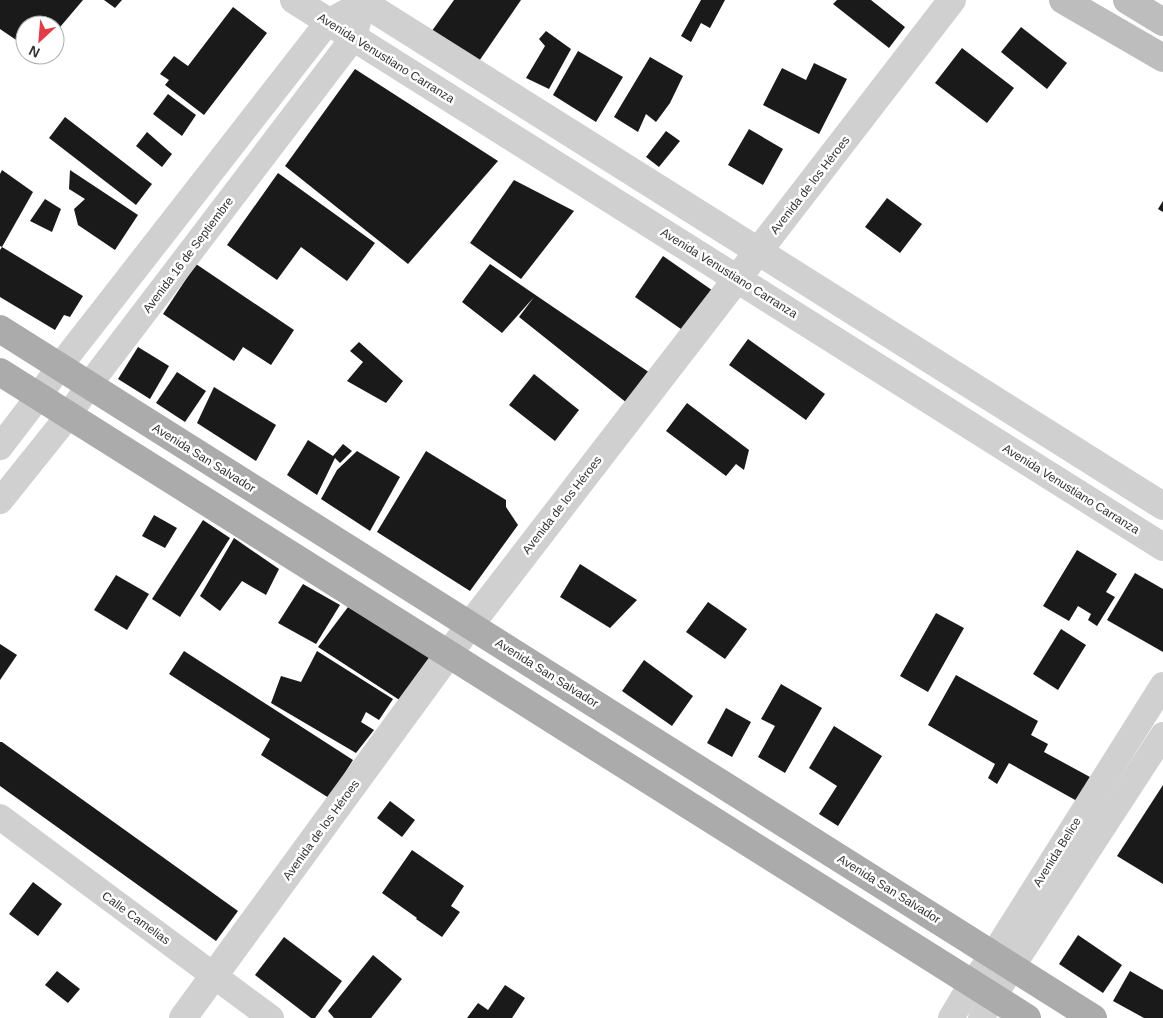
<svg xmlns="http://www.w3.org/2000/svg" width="1163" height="1018" font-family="Arial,sans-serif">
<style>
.building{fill:#1a1a1a}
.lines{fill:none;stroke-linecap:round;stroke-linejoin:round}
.minor{stroke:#d0d0d0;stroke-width:26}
.tertiary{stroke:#d0d0d0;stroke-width:28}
.secondary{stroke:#bdbdbd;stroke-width:28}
.primary{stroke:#ababab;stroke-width:28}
.labels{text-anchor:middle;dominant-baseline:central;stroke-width:5;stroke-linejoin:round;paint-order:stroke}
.street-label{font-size:12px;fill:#333;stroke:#fff}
</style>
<rect width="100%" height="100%" fill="#fff"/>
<!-- building -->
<g class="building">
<polygon points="0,0 83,0 55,33 55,25 25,25 25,46 0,29"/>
<polygon points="104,0 122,0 115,8"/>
<polygon points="454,0 521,0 475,67 429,35"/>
<polygon points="701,0 725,0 710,28 701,23 691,42 681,36"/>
<polygon points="837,0 871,0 905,27 889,48 833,4"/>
<polygon points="233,7 267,33 204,115 165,85 169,80 160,74 174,56 188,66"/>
<polygon points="1021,27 1067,63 1047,89 1001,52"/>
<polygon points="546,31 571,49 549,89 526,78 545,46 539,39"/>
<polygon points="962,48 1014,88 987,123 935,83"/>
<polygon points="578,51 623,77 596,122 553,95"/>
<polygon points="650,57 683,76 670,103 656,122 646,114 638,132 614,117"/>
<polygon points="814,63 847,79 819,134 763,105 782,68 806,80"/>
<polygon points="355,69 498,161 408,264 285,166"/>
<polygon points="168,94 196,115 182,136 153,114"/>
<polygon points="65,117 152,184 136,205 49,138"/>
<polygon points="749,129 783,149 763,185 728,165"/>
<polygon points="666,131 680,141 659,167 646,157"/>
<polygon points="147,132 172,154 162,167 136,146"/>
<polygon points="2,170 33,192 2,247 0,246 0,174"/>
<polygon points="70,170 138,215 115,250 78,225 74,209 85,199 69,189"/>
<polygon points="278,173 375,243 347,281 301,247 277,280 227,245"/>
<polygon points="514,180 574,211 521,279 470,243"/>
<polygon points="887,198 922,224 900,253 865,227"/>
<polygon points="45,199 61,209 52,232 30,221"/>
<polygon points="1163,201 1163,212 1158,209"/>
<polygon points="2,247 83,296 70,317 64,315 55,330 0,297 0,250"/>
<polygon points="663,256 719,295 691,336 635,297"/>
<polygon points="196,264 294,330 271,365 243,347 234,361 163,314"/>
<polygon points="490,264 653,375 627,403 519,317 534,297 502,333 462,302"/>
<polygon points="748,339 825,394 806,420 729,365"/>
<polygon points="359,342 403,381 386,403 347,381 363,362 350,351"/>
<polygon points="138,347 169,366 150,399 118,379"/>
<polygon points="177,372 206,391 185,422 156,403"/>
<polygon points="534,374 579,410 555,441 509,405"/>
<polygon points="214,387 276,425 256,461 197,423"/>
<polygon points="687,403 749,450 744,470 736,464 726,476 666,431"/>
<polygon points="308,440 333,456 343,444 352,451 340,463 335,458 317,495 287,475"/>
<polygon points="357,451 400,477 370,531 321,499 337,470"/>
<polygon points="426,451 506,500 506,507 518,525 470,591 377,532"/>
<polygon points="154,515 177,528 165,548 142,536"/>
<polygon points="203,520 230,538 180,617 152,599"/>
<polygon points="234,538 279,569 266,595 242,581 220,611 200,596"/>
<polygon points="1077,550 1117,574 1106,592 1115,597 1097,626 1088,620 1091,614 1078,606 1069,621 1043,606"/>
<polygon points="580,564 637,600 610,628 560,597"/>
<polygon points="1135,573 1163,589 1163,652 1107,620"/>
<polygon points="116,575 149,594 127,630 94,610"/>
<polygon points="303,584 340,605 316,644 278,623"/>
<polygon points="708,602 747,629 725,659 686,632"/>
<polygon points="348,607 431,658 401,701 318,647"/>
<polygon points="936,613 964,628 928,692 900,676"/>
<polygon points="1061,629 1086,645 1058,690 1033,674"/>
<polygon points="0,644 17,655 0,680"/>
<polygon points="184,651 353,760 329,798 261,755 270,739 169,674"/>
<polygon points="317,651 393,699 379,720 366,712 361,722 374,730 356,753 271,703 281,676 301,682"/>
<polygon points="644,660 693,696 672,726 622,691"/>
<polygon points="956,675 1038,721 1031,735 1048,744 1044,752 1090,777 1077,801 1009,763 997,784 988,778 995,764 928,725"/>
<polygon points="781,684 822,708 785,773 758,757 775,726 761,719"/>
<polygon points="726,708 751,722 732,757 707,743"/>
<polygon points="834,726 882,756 838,826 819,814 837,786 809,768"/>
<polygon points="0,742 2,742 238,911 216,941 0,786"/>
<polygon points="1163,785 1163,884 1117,856"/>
<polygon points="390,801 415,820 402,837 377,818"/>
<polygon points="412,850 464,886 451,906 460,912 442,937 416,919 417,918 382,893"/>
<polygon points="33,882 62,904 38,936 9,914"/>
<polygon points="1078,935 1122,965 1103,993 1059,964"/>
<polygon points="284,937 342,981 315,1018 311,1018 255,975"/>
<polygon points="373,955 402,979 371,1018 334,1018 328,1011"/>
<polygon points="57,971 80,989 68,1003 45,985"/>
<polygon points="1130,971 1163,990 1163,1018 1144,1018 1113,1001"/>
<polygon points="505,985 525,998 512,1018 467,1018 478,1003 488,1010"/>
</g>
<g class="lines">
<!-- minor -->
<g class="minor">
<polyline points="0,447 39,396 59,367 328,22 348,11"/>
<polyline points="0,501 69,415 89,385 354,37 363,3"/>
<polyline points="0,817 271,1018"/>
<polyline points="951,1018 972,983 993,955 1163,685"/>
<polyline points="981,1018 1012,967 1163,735"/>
</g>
<!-- tertiary -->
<g class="tertiary">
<polyline points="294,0 1163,547"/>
<polyline points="359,0 1163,506"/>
<polyline points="183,1018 470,625 952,0"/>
</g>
<!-- secondary -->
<g class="secondary">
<polyline points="1063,0 1163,58"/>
<polyline points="1127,0 1163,22"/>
</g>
<!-- primary -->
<g class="primary">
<polyline points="0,329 1093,1018"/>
<polyline points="0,372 1027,1018"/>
</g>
</g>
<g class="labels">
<!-- street labels -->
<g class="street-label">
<text transform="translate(386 58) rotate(32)">Avenida Venustiano Carranza</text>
<text transform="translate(810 185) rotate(-52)">Avenida de los Héroes</text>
<text transform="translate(188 255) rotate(-53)">Avenida 16 de Septiembre</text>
<text transform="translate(729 273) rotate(32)">Avenida Venustiano Carranza</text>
<text transform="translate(204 458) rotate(32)">Avenida San Salvador</text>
<text transform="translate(1071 489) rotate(32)">Avenida Venustiano Carranza</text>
<text transform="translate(562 505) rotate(-52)">Avenida de los Héroes</text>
<text transform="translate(547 673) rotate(32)">Avenida San Salvador</text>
<text transform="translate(321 830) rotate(-54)">Avenida de los Héroes</text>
<text transform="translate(1057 852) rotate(-58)">Avenida Belice</text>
<text transform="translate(889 889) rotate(32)">Avenida San Salvador</text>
<text transform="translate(136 918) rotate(36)">Calle Camelias</text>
</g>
</g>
<!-- north arrow -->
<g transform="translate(40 40) rotate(206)"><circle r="24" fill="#ffffff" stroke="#adadad"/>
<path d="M0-4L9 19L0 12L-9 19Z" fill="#e63946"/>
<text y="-8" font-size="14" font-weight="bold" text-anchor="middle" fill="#333333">N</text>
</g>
</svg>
